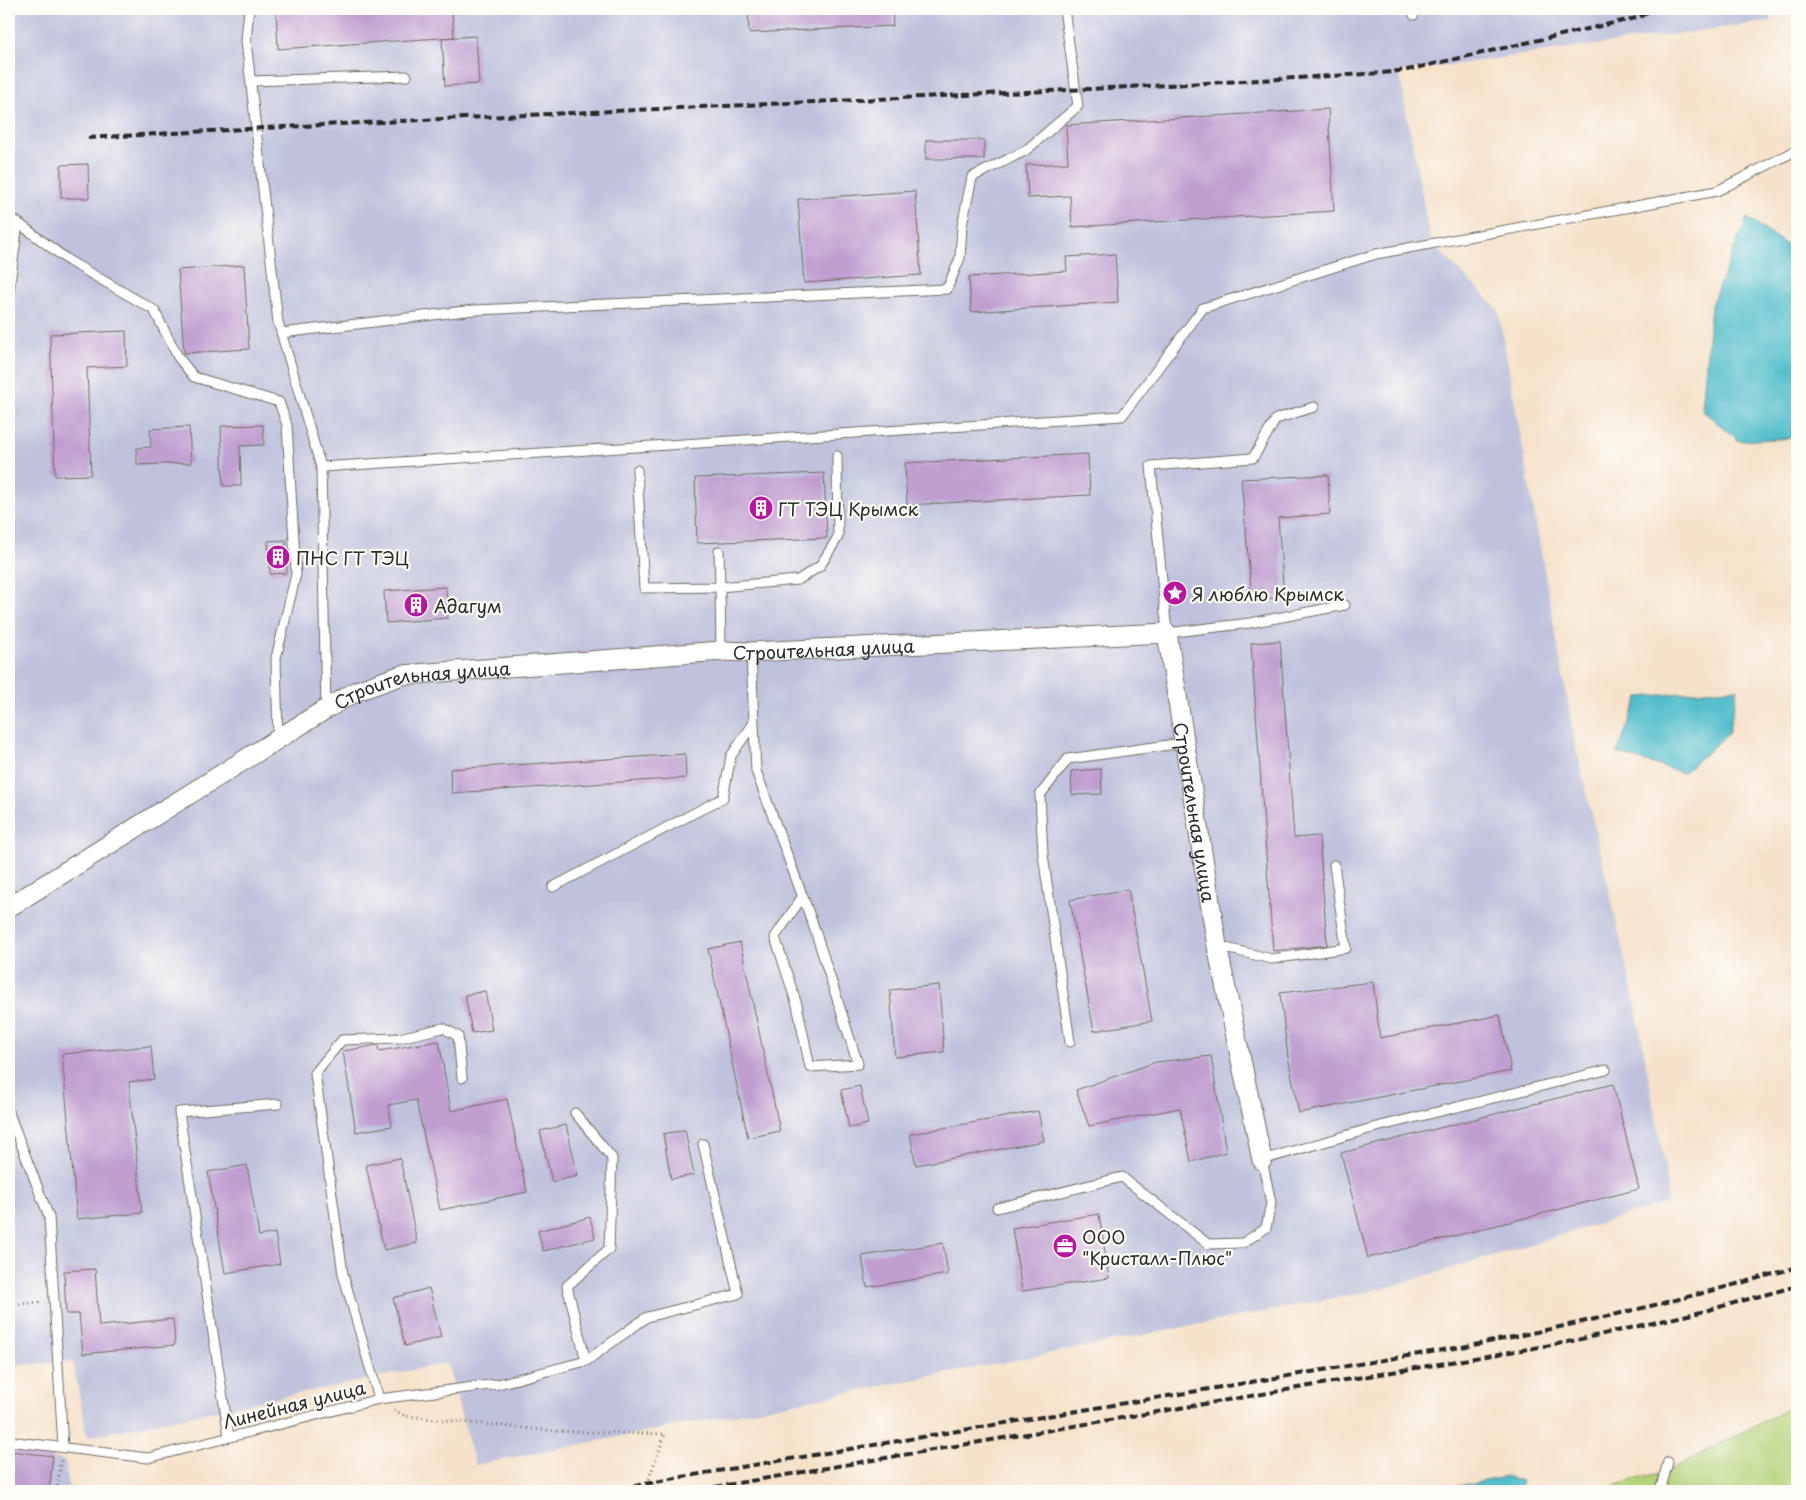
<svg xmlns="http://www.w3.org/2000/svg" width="1806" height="1500" font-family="'Playpen Sans',sans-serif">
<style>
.industrial{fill:#c0c2dd}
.green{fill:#b4d279;stroke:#707e52}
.water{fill:#52becc;stroke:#3e747c}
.building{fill:#c09ed0}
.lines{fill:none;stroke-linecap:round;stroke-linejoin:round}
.service-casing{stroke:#726b63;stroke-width:11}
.minor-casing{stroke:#726b63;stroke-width:21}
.path{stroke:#726b63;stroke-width:3;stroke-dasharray:1 4;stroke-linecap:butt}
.service{stroke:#fff;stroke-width:9}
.minor{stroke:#fff;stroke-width:19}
.rail{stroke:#2b2b2b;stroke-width:4;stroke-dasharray:8 4;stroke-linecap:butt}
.labels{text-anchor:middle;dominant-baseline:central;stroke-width:4.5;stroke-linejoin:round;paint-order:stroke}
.poi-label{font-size:18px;fill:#2b2b2b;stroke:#fdfcf7;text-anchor:start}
.street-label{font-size:18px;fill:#2b2b2b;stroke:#fdfcf7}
</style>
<rect width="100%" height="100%" fill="#fdfcf7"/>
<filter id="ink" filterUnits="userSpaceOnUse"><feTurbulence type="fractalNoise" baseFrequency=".02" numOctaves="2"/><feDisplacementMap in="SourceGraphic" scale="10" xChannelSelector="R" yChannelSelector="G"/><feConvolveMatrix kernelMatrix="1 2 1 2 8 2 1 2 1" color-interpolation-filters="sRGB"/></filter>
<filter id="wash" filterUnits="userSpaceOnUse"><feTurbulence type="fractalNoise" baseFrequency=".0096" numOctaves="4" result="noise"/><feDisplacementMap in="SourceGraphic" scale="20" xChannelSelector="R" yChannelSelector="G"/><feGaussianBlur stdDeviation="1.12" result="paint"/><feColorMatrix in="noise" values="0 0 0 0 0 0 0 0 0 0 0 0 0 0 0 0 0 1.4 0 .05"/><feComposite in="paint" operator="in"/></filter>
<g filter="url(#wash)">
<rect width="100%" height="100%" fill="#f6e2ca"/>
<!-- industrial -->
<g class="industrial">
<polygon points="9,9 1766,9 1772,21 1399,72 1431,243 1498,309 1575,743 1636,1008 1668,1185 1667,1203 1386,1288 475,1465 447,1363 87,1437 73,1362 9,1365"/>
<polygon points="9,1445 65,1461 69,1491 9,1491"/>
</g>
<!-- green -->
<polygon class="green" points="1797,1404 1797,1491 1596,1491 1672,1469"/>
<!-- water -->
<g class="water">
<polygon points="1747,218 1797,252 1797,430 1795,438 1739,441 1702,410 1711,305"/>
<polygon points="1738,688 1728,734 1683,773 1617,753 1639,697"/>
<polygon points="1505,1477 1522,1481 1518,1491 1447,1491 1447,1488"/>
</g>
<g id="blocks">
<!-- building -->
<g class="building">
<polygon points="315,9 452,9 454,37 278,49 276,11"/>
<polygon points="748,9 892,9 893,26 749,33"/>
<polygon points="476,36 479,84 445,86 442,38"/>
<polygon points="1328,109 1334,211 1072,227 1070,196 1028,198 1026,165 1068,163 1066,125"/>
<rect x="926" y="140" width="58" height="19"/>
<polygon points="88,164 89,198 61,198 61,165"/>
<polygon points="915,191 921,275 804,283 798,199"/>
<polygon points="1115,254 1118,302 971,312 969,277 1067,271 1066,257"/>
<polygon points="244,265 249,349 184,353 178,270"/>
<polygon points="126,331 127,366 87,368 91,475 55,476 50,334"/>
<polygon points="263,425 264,445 240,446 241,486 223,486 221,426"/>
<polygon points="189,427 191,463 137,465 137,448 151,447 150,429"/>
<polygon points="1088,454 1090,495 907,505 905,463"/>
<polygon points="824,473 827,538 697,543 695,478"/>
<polygon points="1328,475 1330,514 1278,518 1284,597 1252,600 1241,479"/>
<polygon points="286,540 287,573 270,574 268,541"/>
<polygon points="446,587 448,618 386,623 384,591"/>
<polygon points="1280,641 1294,838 1319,836 1327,945 1273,951 1251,643"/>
<polygon points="685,754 686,778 452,793 450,769"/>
<polygon points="1101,769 1102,794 1072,795 1071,771"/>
<polygon points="1128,889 1152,1021 1094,1031 1070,900"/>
<polygon points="740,942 780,1131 748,1138 708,949"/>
<polygon points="1373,982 1380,1038 1500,1015 1511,1071 1299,1113 1288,1057 1280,993"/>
<polygon points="939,985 944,1052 895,1057 890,990"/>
<polygon points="485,991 492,1030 472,1033 465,995"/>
<polygon points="439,1041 451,1111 507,1099 527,1192 440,1210 416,1100 388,1105 392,1126 356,1132 343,1051 378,1045 379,1051"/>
<polygon points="151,1046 154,1079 129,1082 142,1213 77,1219 62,1054"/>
<polygon points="1211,1056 1226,1152 1191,1162 1180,1108 1089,1126 1076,1090 1156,1062"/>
<polygon points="1613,1084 1639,1189 1368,1258 1341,1153"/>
<polygon points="860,1086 868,1124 849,1128 841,1090"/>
<polygon points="1038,1111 1044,1141 916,1165 910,1134"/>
<polygon points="566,1125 578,1176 552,1182 540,1131"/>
<polygon points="685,1130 694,1175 671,1179 663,1134"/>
<polygon points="400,1158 417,1243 384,1250 366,1165"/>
<polygon points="247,1165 259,1236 275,1233 280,1264 225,1273 208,1172"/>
<polygon points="1099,1214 1109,1278 1022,1291 1012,1228"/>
<polygon points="590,1217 595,1238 543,1251 538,1231"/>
<polygon points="943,1243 948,1274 867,1287 862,1256"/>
<polygon points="95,1269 99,1326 173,1319 175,1345 83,1354 79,1314 66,1314 64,1271"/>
<polygon points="429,1288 441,1337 405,1346 393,1298"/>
<polygon points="9,1451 53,1456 49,1491 9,1491"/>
</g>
</g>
</g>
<g filter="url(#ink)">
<use href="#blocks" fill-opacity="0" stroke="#726b63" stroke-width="1"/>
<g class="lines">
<defs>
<g id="service">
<polyline points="249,9 246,41 278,322 321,467"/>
<polyline points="1413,9 1414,15"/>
<polyline points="251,81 407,76"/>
<polyline points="9,216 69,261 154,310 178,357 194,377 279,402 287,425 296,574 276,658 278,738"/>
<polyline points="9,291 18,223"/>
<polyline points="282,333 474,310 947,289 960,258 962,226 972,177 1025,151 1078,106 1064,9"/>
<polyline points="1314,407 1276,419 1253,458 1151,466 1167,633 1250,623 1345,605"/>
<polyline points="637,470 644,588 720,587 719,551"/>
<polyline points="721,651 720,587 798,580 820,566 838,537 837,456"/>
<polyline points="751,652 756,771 814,927 858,1064 810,1067 797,1005 775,937 803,896"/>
<polyline points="326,709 321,467 1122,416 1203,308 1376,254 1717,191 1797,150"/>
<polyline points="553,887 723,798 731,756 753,724"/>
<polyline points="1217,946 1272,959 1346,948 1334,865"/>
<polyline points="1070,1042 1043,855 1040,795 1068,759 1183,743"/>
<polyline points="9,1113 49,1217 63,1447"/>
<polyline points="997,1208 1122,1177 1208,1244 1243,1243 1266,1228 1271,1203 1262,1160 1369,1129 1606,1070"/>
<polyline points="586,1361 647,1317 738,1294 703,1144"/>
<polyline points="379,1399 498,1384 586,1361 567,1286 609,1249 612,1158 575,1113"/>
<polyline points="229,1437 179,1112 278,1104"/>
<polyline points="9,1441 148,1458 379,1399 343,1274 315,1073 342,1040 399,1038 443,1028 458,1036 462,1078"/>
<polyline points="1660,1491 1668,1462"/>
</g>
<g id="minor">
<path id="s1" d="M9,907L326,709L357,691L402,675L721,651L751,652L1167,633L1217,946L1262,1160"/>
</g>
</defs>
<!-- service casing -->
<use href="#service" class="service-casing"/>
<!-- minor casing -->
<use href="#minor" class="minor-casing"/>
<!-- path -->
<g class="path">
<polyline points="9,1305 43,1302"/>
<polyline points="394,1410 405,1416 553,1431 665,1434 647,1484 652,1491"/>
<polyline points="57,1491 61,1460"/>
</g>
<!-- service -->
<use href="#service" class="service"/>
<!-- minor -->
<use href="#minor" class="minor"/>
<!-- rail -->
<g class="rail">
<path d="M88,138C519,112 951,99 1382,73L1407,70L1640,17L1652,9"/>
<path d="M610,1491L676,1478L1479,1344C1586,1322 1692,1298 1797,1267"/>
<polyline points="691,1491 1563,1343 1697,1313 1797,1286"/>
</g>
</g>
</g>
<!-- icons -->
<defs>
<symbol id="building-disc" viewBox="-11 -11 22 22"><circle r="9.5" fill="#b5179e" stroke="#fdfcf7"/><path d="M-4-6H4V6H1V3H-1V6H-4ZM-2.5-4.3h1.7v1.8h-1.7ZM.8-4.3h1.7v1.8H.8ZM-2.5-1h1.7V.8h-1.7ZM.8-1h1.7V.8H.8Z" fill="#fff"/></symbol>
<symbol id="sight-disc" viewBox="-11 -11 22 22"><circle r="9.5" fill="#b5179e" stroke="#fdfcf7"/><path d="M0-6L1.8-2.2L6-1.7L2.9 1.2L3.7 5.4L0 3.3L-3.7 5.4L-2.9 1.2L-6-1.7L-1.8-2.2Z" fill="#fff"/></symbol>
<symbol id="office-disc" viewBox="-11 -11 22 22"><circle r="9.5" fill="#b5179e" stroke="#fdfcf7"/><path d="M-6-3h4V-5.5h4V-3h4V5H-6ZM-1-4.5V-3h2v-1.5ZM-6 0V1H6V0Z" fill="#fff"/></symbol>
</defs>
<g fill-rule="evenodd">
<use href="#building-disc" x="747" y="494" width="28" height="28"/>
<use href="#building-disc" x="264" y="543" width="28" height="28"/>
<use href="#sight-disc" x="1161" y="579" width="28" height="28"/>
<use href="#building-disc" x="402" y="591" width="28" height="28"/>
<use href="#office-disc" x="1051" y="1232" width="28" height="28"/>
</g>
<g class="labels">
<!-- poi labels -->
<g class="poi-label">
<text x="778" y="508">ГТ ТЭЦ Крымск</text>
<text x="296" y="557">ПНС ГТ ТЭЦ</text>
<text x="1192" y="593">Я люблю Крымск</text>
<text x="434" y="605">Адагум</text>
<text x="1082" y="1236">ООО<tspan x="1082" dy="21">"Кристалл-Плюс"</tspan></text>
</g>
<!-- street labels -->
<g class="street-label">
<text stroke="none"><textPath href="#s1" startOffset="880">Строительная улица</textPath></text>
<text stroke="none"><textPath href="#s1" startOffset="475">Строительная улица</textPath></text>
<text stroke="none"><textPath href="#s1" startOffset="1405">Строительная улица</textPath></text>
<text transform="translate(294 1404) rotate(-14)">Линейная улица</text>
</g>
</g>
<!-- margin -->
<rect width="1806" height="1500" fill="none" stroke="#fdfcf7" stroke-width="30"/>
</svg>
